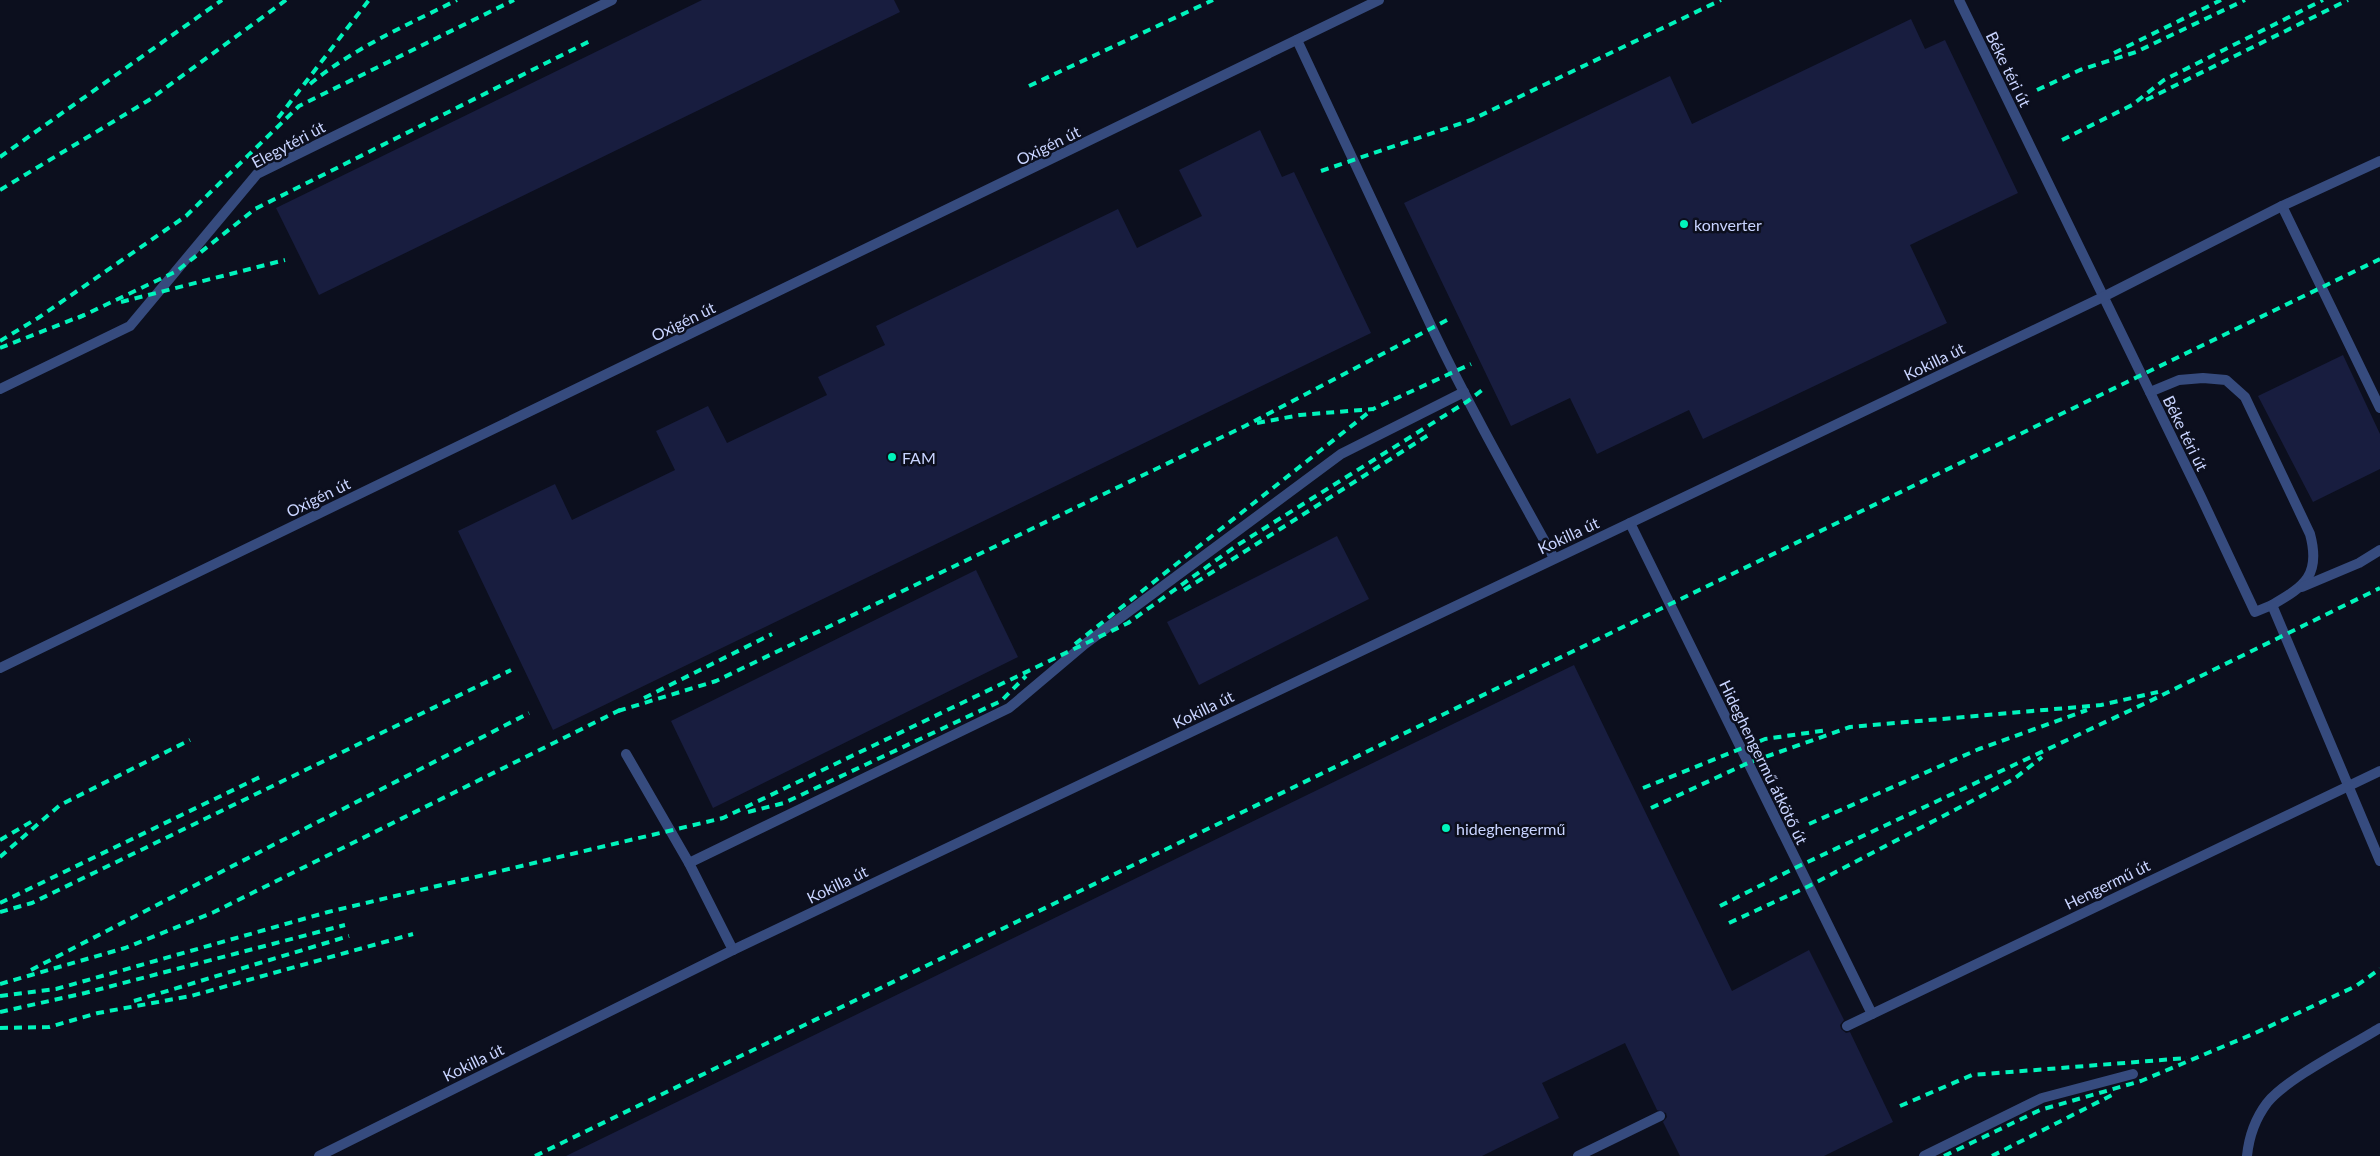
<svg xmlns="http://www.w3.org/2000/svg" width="2380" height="1156" font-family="Lato,sans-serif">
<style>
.building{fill:#181d3f}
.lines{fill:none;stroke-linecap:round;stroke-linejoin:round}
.lane{stroke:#364b7e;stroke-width:10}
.rail{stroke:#00f4bc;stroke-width:4;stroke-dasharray:8 6;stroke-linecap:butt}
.poi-dot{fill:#00f4bc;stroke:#0c0f1e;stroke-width:2}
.labels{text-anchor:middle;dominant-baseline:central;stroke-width:5;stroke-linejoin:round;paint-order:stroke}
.street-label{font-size:16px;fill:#c9d4ff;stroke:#0c0f1e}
.poi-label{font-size:16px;fill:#c9d4ff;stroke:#0c0f1e;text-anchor:start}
</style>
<rect width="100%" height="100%" fill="#0c0f1e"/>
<!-- building -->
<g class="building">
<polygon points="702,0 894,0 900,12 319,295 276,208"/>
<polygon points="1911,19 1925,49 1945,40 2018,193 1910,245 1947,323 1703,439 1689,410 1597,454 1570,398 1511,426 1404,203 1670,76 1692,124"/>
<polygon points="1260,130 1282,177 1294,172 1371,333 553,730 458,531 555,484 572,520 675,470 656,431 708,406 727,443 827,395 818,377 885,345 876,326 1118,209 1137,248 1202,216 1179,170"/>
<polygon points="2343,355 2380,434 2380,469 2313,502 2258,396"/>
<polygon points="1337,536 1369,599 1199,685 1167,622"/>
<polygon points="976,570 1018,657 713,808 671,721"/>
<polygon points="1574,665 1732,991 1809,950 1844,1020 1840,1025 1841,1029 1846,1033 1850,1032 1893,1122 1824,1156 1680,1156 1663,1122 1667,1117 1666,1113 1657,1110 1625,1043 1542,1083 1559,1118 1482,1156 566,1156"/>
</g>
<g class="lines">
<!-- lane -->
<g class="lane">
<polyline points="1959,0 2201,497 2255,612 2272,605 2380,861"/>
<path d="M1297,40C1343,136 1386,232 1432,328C1469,406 1512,482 1554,558"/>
<polyline points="2282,206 2380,408"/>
<polyline points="0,389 130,326 257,174 612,0"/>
<path d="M2150,392L2179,380L2203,378L2226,380L2245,397L2310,534C2321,575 2305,586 2272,605"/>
<polyline points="1630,523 1872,1014"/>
<polyline points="2302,587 2359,563 2380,550"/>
<polyline points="0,668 1379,0"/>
<polyline points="626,754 689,863 733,950"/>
<polyline points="689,863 1009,708 1085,644 1341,454 1464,392"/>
<polyline points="1847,1026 2380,771"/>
<polyline points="319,1156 733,950 1630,523 2103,297 2282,206 2380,161"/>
<polyline points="1578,1156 1660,1116"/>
<polyline points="1924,1156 2042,1098 2133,1074"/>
<path d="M2247,1156C2249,1136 2255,1119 2267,1103C2287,1078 2351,1046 2380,1028"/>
</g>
<!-- rail -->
<g class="rail">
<polyline points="2114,53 2221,0"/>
<path d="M310,84C354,48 407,25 457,0"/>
<polyline points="1029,86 1213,0"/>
<polyline points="2037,90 2080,70 2136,52 2245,0"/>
<polyline points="2146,100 2348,0"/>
<polyline points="278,118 369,0"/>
<polyline points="2062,140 2132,105 2164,80 2323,0"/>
<polyline points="0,157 222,0"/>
<polyline points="1321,171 1471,120 1721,0"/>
<polyline points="0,190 149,100 286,0"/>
<polyline points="121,302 285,260"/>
<polyline points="78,318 177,271 255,209 590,41"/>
<polyline points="0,341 38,318 186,216 299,106 514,0"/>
<polyline points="0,348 84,315"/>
<polyline points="1257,423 1300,415 1373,409 1471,364"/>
<polyline points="1184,590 1430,434"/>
<polyline points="1075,644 1373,409"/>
<polyline points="644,698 772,634"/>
<polyline points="618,711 716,681 1245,426 1447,320"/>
<polyline points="1643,788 1765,739 1828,730"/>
<polyline points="1651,808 1748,763 1850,727 2101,705 2158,692"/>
<polyline points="748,812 784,803 1001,701 1026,676"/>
<polyline points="1809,824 1979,749 2087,710"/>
<polyline points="0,840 36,819"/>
<polyline points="0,857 60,805 190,740"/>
<polyline points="0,903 262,776"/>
<polyline points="1720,906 1799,866 2148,702 2380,588"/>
<polyline points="0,912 32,903 511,670"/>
<polyline points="1729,923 1809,886 2014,779 2042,757"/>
<polyline points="31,970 529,713"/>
<polyline points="0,984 125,948 214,912 624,708"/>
<polyline points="0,996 56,989 328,912 723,818 1128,623 1236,546 1468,401 1486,387"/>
<polyline points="134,1001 349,936"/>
<polyline points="0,1012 85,993 345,925"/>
<polyline points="0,1028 49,1027 98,1013 191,996 413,934"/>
<polyline points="1900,1106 1972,1075 2187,1058"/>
<polyline points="535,1156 2380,259"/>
<polyline points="1944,1156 2040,1110 2141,1081 2253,1034 2356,986 2380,969"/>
<polyline points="1992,1156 2116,1093"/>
</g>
</g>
<!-- markers -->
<g class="poi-dot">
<circle cx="1684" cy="224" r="5"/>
<circle cx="892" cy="457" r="5"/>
<circle cx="1446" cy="828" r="5"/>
</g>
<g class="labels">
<!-- street labels -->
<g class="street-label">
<text transform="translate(2009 69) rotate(64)">Béke téri út</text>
<text transform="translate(288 144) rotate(-28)">Elegytéri út</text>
<text transform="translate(1048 145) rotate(-26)">Oxigén út</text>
<text transform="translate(683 321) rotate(-26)">Oxigén út</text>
<text transform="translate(1934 361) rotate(-26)">Kokilla út</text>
<text transform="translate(2186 433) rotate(64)">Béke téri út</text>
<text transform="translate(318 497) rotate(-26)">Oxigén út</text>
<text transform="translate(1568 535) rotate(-25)">Kokilla út</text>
<text transform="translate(1203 709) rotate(-26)">Kokilla út</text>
<text transform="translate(1764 762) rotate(64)">Hideghengermű átkötő út</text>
<text transform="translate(837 884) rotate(-26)">Kokilla út</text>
<text transform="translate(2107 884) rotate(-26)">Hengermű út</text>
<text transform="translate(473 1062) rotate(-26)">Kokilla út</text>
</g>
<!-- poi labels -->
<g class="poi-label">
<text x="1694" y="224">konverter</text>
<text x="902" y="457">FAM</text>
<text x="1456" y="828">hideghengermű</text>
</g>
</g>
</svg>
